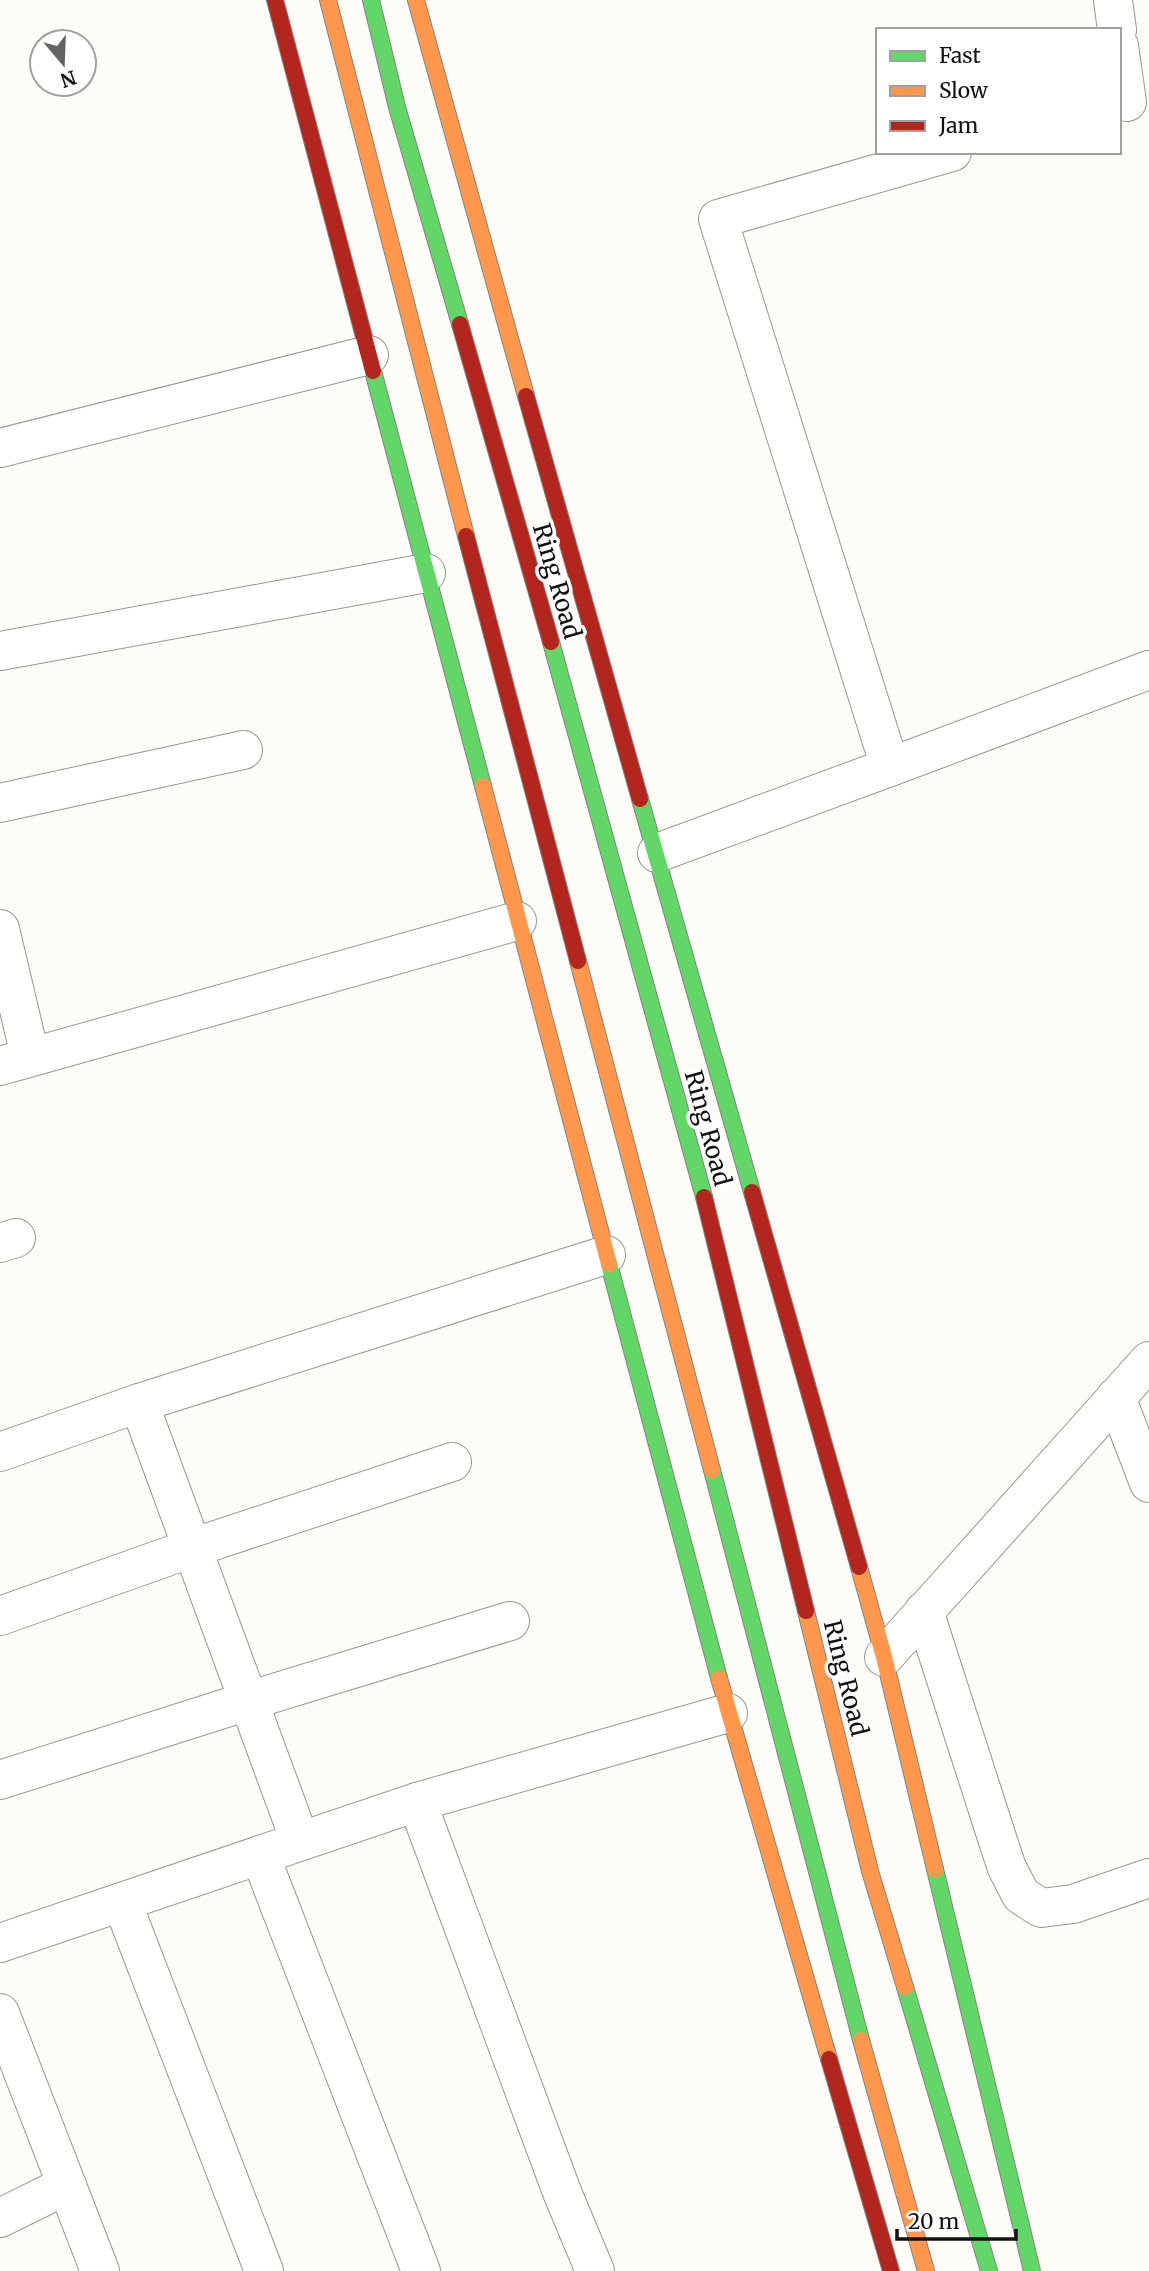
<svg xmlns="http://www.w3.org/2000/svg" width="1149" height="2271" font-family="Merriweather,serif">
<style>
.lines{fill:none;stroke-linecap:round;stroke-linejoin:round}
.street-casing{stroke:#979795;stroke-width:40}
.fast-casing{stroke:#858482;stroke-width:18}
.slow-casing{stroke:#858482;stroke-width:18}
.jam-casing{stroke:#858482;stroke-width:18}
.street{stroke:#fffffe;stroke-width:38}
.fast{stroke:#63d668;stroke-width:16}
.slow{stroke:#ff974d;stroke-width:16}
.jam{stroke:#b3261e;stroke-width:16}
.labels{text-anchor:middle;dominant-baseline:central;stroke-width:7;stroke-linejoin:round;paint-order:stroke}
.street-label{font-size:24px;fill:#111;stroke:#fff}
</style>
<rect width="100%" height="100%" fill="#fdfcf7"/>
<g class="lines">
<defs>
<g id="street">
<polyline points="1113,0 1117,30"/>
<polyline points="1119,46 1127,102"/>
<polyline points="0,448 369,355"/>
<polyline points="0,651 426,573"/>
<polyline points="890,767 1149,670"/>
<polyline points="0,803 243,750"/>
<polyline points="657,853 890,767 718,219 952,152"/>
<polyline points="0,929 30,1056"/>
<polyline points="0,1066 517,921"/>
<polyline points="0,1243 16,1238"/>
<polyline points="1116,1397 1149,1483"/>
<polyline points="139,1403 606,1255"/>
<polyline points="0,1452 139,1403 300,1841"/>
<polyline points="924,1611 998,1841 1007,1868 1021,1895 1041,1908 1073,1904 1149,1878"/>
<polyline points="0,1616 192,1548 452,1462"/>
<polyline points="884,1657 1149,1361"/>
<polyline points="0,1780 248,1701 510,1621"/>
<polyline points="417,1802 562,2192 595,2271"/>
<polyline points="260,1855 421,2271"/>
<polyline points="122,1902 264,2271"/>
<polyline points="0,1943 417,1802 728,1713"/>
<polyline points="0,2013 100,2271"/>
<polyline points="0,2218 67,2185"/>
</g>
<g id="fast">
<polyline points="371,0 397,107 460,324"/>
<polyline points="373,371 483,786"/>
<polyline points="551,642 704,1197"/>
<polyline points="640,799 752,1192"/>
<polyline points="609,1264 719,1678"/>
<polyline points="712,1470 861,2040"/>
<polyline points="935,1869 1032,2271"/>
<polyline points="905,1987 989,2271"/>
</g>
<g id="slow">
<polyline points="328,0 466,536"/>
<polyline points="416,0 526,396"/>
<polyline points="483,786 609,1264"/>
<polyline points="578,961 712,1470"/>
<polyline points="859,1567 884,1657 935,1869"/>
<polyline points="806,1611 870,1871 905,1987"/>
<polyline points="719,1678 829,2059"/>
<polyline points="861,2040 926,2271"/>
</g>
<g id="jam">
<polyline points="275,0 373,371"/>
<polyline points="460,324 551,642"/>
<polyline points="526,396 640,799"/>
<polyline points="466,536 578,961"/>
<polyline points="752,1192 859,1567"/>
<polyline points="704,1197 806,1611"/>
<polyline points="829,2059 891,2271"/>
</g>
</defs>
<!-- street casing -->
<use href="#street" class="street-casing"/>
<!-- fast casing -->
<use href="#fast" class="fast-casing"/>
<!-- slow casing -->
<use href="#slow" class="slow-casing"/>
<!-- jam casing -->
<use href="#jam" class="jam-casing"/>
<!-- street -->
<use href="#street" class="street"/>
<!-- fast -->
<use href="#fast" class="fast"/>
<!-- slow -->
<use href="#slow" class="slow"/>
<!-- jam -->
<use href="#jam" class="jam"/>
</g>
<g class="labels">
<!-- street labels -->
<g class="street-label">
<text transform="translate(557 581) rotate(74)">Ring Road</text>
<text transform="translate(708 1128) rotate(75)">Ring Road</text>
<text transform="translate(846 1678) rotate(76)">Ring Road</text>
</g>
</g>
<!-- legend -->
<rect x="876" y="28" width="245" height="126" fill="#ffffff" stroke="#a0a0a0" stroke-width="2"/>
<rect x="890" y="51" width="35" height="10" fill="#63d668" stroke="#a0a0a0" stroke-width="2"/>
<text x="939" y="63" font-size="21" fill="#111111">Fast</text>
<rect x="890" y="86" width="35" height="10" fill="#ff974d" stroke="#a0a0a0" stroke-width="2"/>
<text x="939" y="98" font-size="21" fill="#111111">Slow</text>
<rect x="890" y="121" width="35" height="10" fill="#b3261e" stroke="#a0a0a0" stroke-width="2"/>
<text x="939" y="133" font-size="21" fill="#111111">Jam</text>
<!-- north arrow -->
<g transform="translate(63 63) rotate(161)"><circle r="33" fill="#ffffff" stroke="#a0a0a0" stroke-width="2"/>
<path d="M0-5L12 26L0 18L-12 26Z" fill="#646362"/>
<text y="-10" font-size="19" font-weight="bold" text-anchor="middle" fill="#111111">N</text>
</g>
<!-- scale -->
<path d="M897 2229v10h119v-10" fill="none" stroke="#111111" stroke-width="3.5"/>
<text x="908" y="2229" font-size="21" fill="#111111" stroke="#ffffff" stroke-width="5" paint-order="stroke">20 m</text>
</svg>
